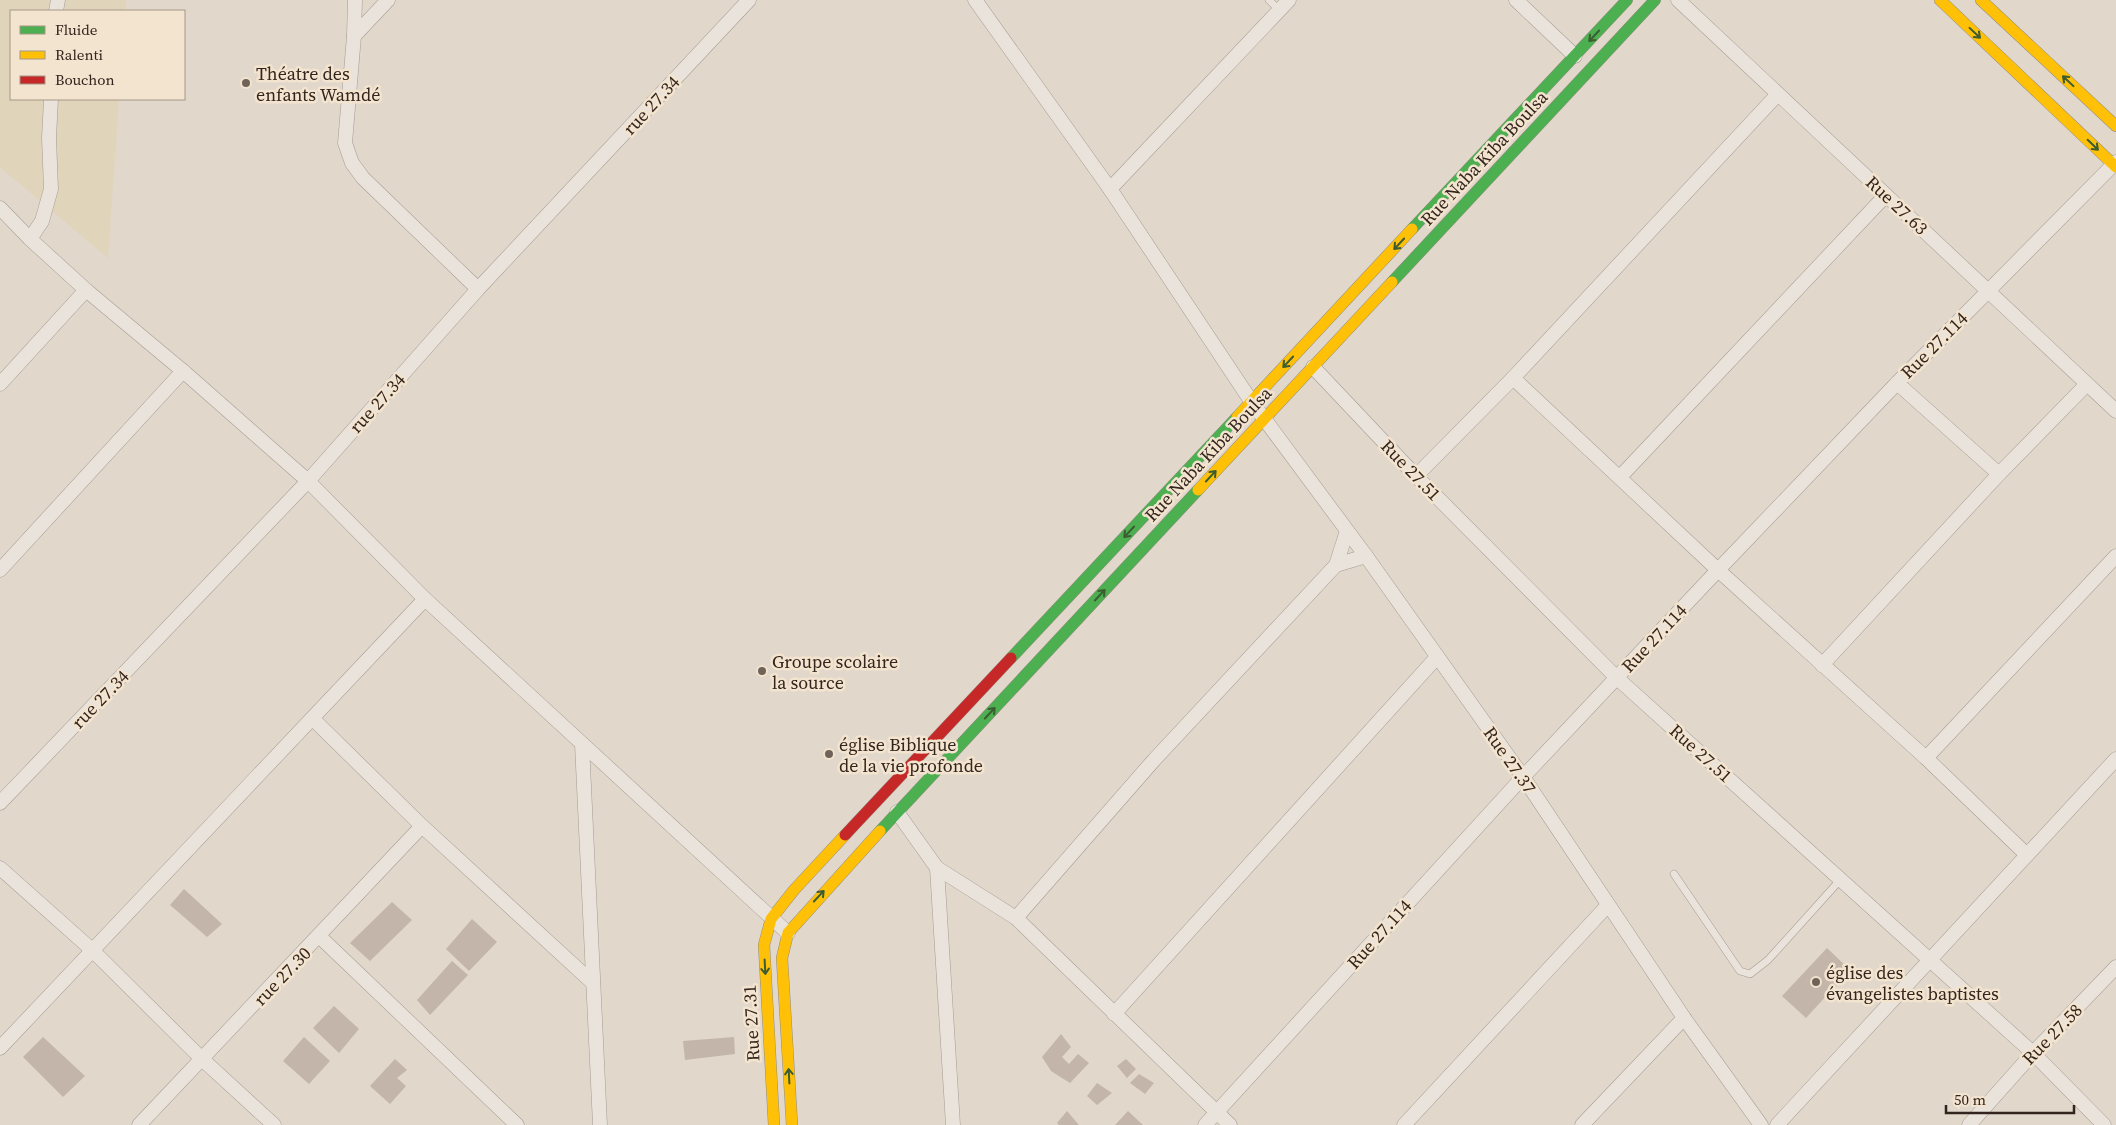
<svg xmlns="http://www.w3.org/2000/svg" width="2116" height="1125" font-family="'Source Serif 4',serif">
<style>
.farmland{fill:#e0d4bb}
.building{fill:#c4b5ab}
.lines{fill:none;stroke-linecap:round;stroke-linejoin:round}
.lane-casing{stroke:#a69c94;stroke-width:8}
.street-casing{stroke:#a69c94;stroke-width:15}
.fast-casing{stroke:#958c83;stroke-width:12}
.slow-casing{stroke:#958c83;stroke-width:12}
.jam-casing{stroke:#958c83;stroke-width:12}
.lane{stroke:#e9e3db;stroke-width:7}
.street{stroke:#e9e3db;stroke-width:14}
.fast{stroke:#4caf50;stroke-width:11}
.slow{stroke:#ffc107;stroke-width:11}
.jam{stroke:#c62828;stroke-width:11}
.oneway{stroke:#3d5c31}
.poi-dot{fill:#70635a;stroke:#f3e4cf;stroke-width:2}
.labels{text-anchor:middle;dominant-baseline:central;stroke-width:5;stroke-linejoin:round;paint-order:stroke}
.poi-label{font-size:18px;fill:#33241d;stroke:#f3e4cf;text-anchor:start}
.street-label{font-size:18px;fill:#33241d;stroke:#f3e4cf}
</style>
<rect width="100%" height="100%" fill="#e1d7ca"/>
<!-- farmland -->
<polygon class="farmland" points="0,0 126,0 125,11 11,11 11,99 119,99 108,258 0,167"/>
<!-- building -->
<g class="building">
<polygon points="184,889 222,924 207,937 170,905"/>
<polygon points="392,902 412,920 370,961 350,943"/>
<polygon points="472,919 497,942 469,971 446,949"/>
<polygon points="1827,948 1850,970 1806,1018 1782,996"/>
<polygon points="452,961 468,975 430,1015 417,1000"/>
<polygon points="334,1006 359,1029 339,1053 313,1028"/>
<polygon points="1061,1034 1071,1047 1062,1057 1069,1064 1078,1054 1089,1063 1070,1083 1051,1071 1042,1057"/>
<polygon points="43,1037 85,1076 63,1097 23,1057"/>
<polygon points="304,1037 330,1061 309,1084 283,1061"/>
<polygon points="734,1037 735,1054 685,1060 683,1041"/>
<polygon points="395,1059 407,1070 397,1078 406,1086 390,1104 370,1086"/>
<polygon points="1126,1059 1136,1069 1127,1078 1117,1066"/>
<polygon points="1139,1074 1154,1083 1145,1094 1130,1083"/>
<polygon points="1097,1083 1112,1093 1097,1105 1087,1096"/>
<polygon points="1067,1111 1079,1125 1059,1125 1057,1123"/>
<polygon points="1128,1111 1143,1125 1115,1125"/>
</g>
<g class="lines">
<defs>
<g id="lane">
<polyline points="1269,0 1279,10"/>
<polyline points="1674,874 1740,971 1750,974 1768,960 1841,879"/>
</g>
<g id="street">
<polyline points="355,0 354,36 345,143 352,163 363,178 478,289"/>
<polyline points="975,0 1110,189 1251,401 1366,556 1523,777 1684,1018 1761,1125"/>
<polyline points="1516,0 1575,56"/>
<polyline points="1678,0 2116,411"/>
<polyline points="56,11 58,0"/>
<polyline points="354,36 388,0"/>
<polyline points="1110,189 1289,0"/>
<polyline points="0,208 30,239 86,290 183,371 308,481 425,599 788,933"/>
<polyline points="30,239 42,221 51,189 49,138 51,99"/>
<polyline points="1313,367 1416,476 1617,678 2033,1053 2104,1125"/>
<polyline points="1513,378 1718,570 1926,758 2027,855"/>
<polyline points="1897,383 1999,474"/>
<polyline points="0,384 86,290"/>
<polyline points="1416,476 1513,378 1778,94"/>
<polyline points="1620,477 1886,195"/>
<polyline points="1336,565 1366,556"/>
<polyline points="0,570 183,371"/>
<polyline points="1822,665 1999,474 2086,385"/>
<polyline points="313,719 422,826 593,983"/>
<polyline points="582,744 600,1125"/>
<polyline points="1926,758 2116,556"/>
<polyline points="0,803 308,481 478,289 749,0"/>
<polyline points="897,812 937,868 1016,918 1230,1125"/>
<polyline points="0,868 91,949 202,1059 274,1125"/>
<polyline points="937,868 953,1125"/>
<polyline points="1016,918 1154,760 1336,565 1347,531"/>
<polyline points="320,937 517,1125"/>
<polyline points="1114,1014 1437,657"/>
<polyline points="0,1048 425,599"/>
<polyline points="139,1125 422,826"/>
<polyline points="1205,1125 1523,777 1718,570 1897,383 2116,162"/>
<polyline points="1404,1125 1608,905"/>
<polyline points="1582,1125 1684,1018"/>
<polyline points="1777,1125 2116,759"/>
<polyline points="1969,1125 2033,1053 2116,967"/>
</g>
<g id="fast">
<polyline points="1412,229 1627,0"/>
<polyline points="1392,282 1655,0"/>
<polyline points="1011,658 1237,417"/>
<polyline points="880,831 1198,490"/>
</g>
<g id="slow">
<polyline points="1940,0 2116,167"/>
<polyline points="1981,0 2116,126"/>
<polyline points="1237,417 1412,229"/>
<polyline points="1198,490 1392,282"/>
<polyline points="774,1125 764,945 771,919 794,890 845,835"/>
<polyline points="792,1125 782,958 788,933 880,831"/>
</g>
<polyline id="jam" points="845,835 1011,658"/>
</defs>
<!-- lane casing -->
<use href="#lane" class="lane-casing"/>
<!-- street casing -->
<use href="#street" class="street-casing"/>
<!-- fast casing -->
<use href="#fast" class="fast-casing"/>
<!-- slow casing -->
<use href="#slow" class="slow-casing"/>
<!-- jam casing -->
<use href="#jam" class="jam-casing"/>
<!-- lane -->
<use href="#lane" class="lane"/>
<!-- street -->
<use href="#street" class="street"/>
<!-- fast -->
<use href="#fast" class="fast"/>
<!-- slow -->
<use href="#slow" class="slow"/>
<!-- jam -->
<use href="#jam" class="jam"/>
</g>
<!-- one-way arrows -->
<defs><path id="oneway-shaft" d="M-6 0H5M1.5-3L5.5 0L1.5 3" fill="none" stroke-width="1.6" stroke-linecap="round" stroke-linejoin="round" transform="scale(1.25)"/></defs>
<g class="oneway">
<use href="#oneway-shaft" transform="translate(1975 33) rotate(43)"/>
<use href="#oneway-shaft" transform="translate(1594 36) rotate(133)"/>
<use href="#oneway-shaft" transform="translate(2068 81) rotate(-137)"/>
<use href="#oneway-shaft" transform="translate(2093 145) rotate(44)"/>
<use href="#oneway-shaft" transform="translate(1399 244) rotate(133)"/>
<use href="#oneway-shaft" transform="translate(1288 362) rotate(133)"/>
<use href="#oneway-shaft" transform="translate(1211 476) rotate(-47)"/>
<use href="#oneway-shaft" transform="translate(1129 532) rotate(133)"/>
<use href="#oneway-shaft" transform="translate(1100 595) rotate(-47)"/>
<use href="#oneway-shaft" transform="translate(990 713) rotate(-47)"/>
<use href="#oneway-shaft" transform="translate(819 896) rotate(-47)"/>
<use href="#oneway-shaft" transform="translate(765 967) rotate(87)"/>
<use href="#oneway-shaft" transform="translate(789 1076) rotate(-93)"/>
</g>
<!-- markers -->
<g class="poi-dot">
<circle cx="246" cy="83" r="5"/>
<circle cx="762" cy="671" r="5"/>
<circle cx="829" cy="754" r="5"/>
<circle cx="1816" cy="982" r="5"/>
</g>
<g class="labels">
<!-- poi labels -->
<g class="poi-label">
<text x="256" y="73">Théatre des<tspan x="256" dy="21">enfants Wamdé</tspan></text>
<text x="772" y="661">Groupe scolaire<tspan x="772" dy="21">la source</tspan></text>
<text x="839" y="744">église Biblique<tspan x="839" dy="21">de la vie profonde</tspan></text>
<text x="1826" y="972">église des<tspan x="1826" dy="21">évangelistes baptistes</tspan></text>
</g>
<!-- street labels -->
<g class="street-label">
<text transform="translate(651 105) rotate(-47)">rue 27.34</text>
<text transform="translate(1484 158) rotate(-47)">Rue Naba Kiba Boulsa</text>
<text transform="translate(1897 205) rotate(43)">Rue 27.63</text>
<text transform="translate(1934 345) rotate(-45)">Rue 27.114</text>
<text transform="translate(377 403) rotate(-48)">rue 27.34</text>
<text transform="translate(1208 454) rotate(-47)">Rue Naba Kiba Boulsa</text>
<text transform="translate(1411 470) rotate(46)">Rue 27.51</text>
<text transform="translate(1654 638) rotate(-47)">Rue 27.114</text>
<text transform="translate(100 699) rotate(-46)">rue 27.34</text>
<text transform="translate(1701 753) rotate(42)">Rue 27.51</text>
<text transform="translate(1510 760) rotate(55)">Rue 27.37</text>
<text transform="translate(1379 934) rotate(-48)">Rue 27.114</text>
<text transform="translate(282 976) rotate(-46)">rue 27.30</text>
<text transform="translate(751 1023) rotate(-93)">Rue 27.31</text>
<text transform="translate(2052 1034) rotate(-46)">Rue 27.58</text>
</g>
</g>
<!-- legend -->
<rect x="10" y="10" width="175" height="90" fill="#f3e4cf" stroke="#a69788"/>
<rect x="20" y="26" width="25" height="8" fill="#4caf50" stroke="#a69788"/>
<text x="55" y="35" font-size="15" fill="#33241d">Fluide</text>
<rect x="20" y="51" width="25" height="8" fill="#ffc107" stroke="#a69788"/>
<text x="55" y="60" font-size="15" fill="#33241d">Ralenti</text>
<rect x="20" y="76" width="25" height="8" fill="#c62828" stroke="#a69788"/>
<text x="55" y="85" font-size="15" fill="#33241d">Bouchon</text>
<!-- scale -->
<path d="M1946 1105v8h128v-8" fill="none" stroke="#33241d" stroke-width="2.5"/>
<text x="1954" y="1105" font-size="15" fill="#33241d" stroke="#f3e4cf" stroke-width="4" paint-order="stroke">50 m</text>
</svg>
